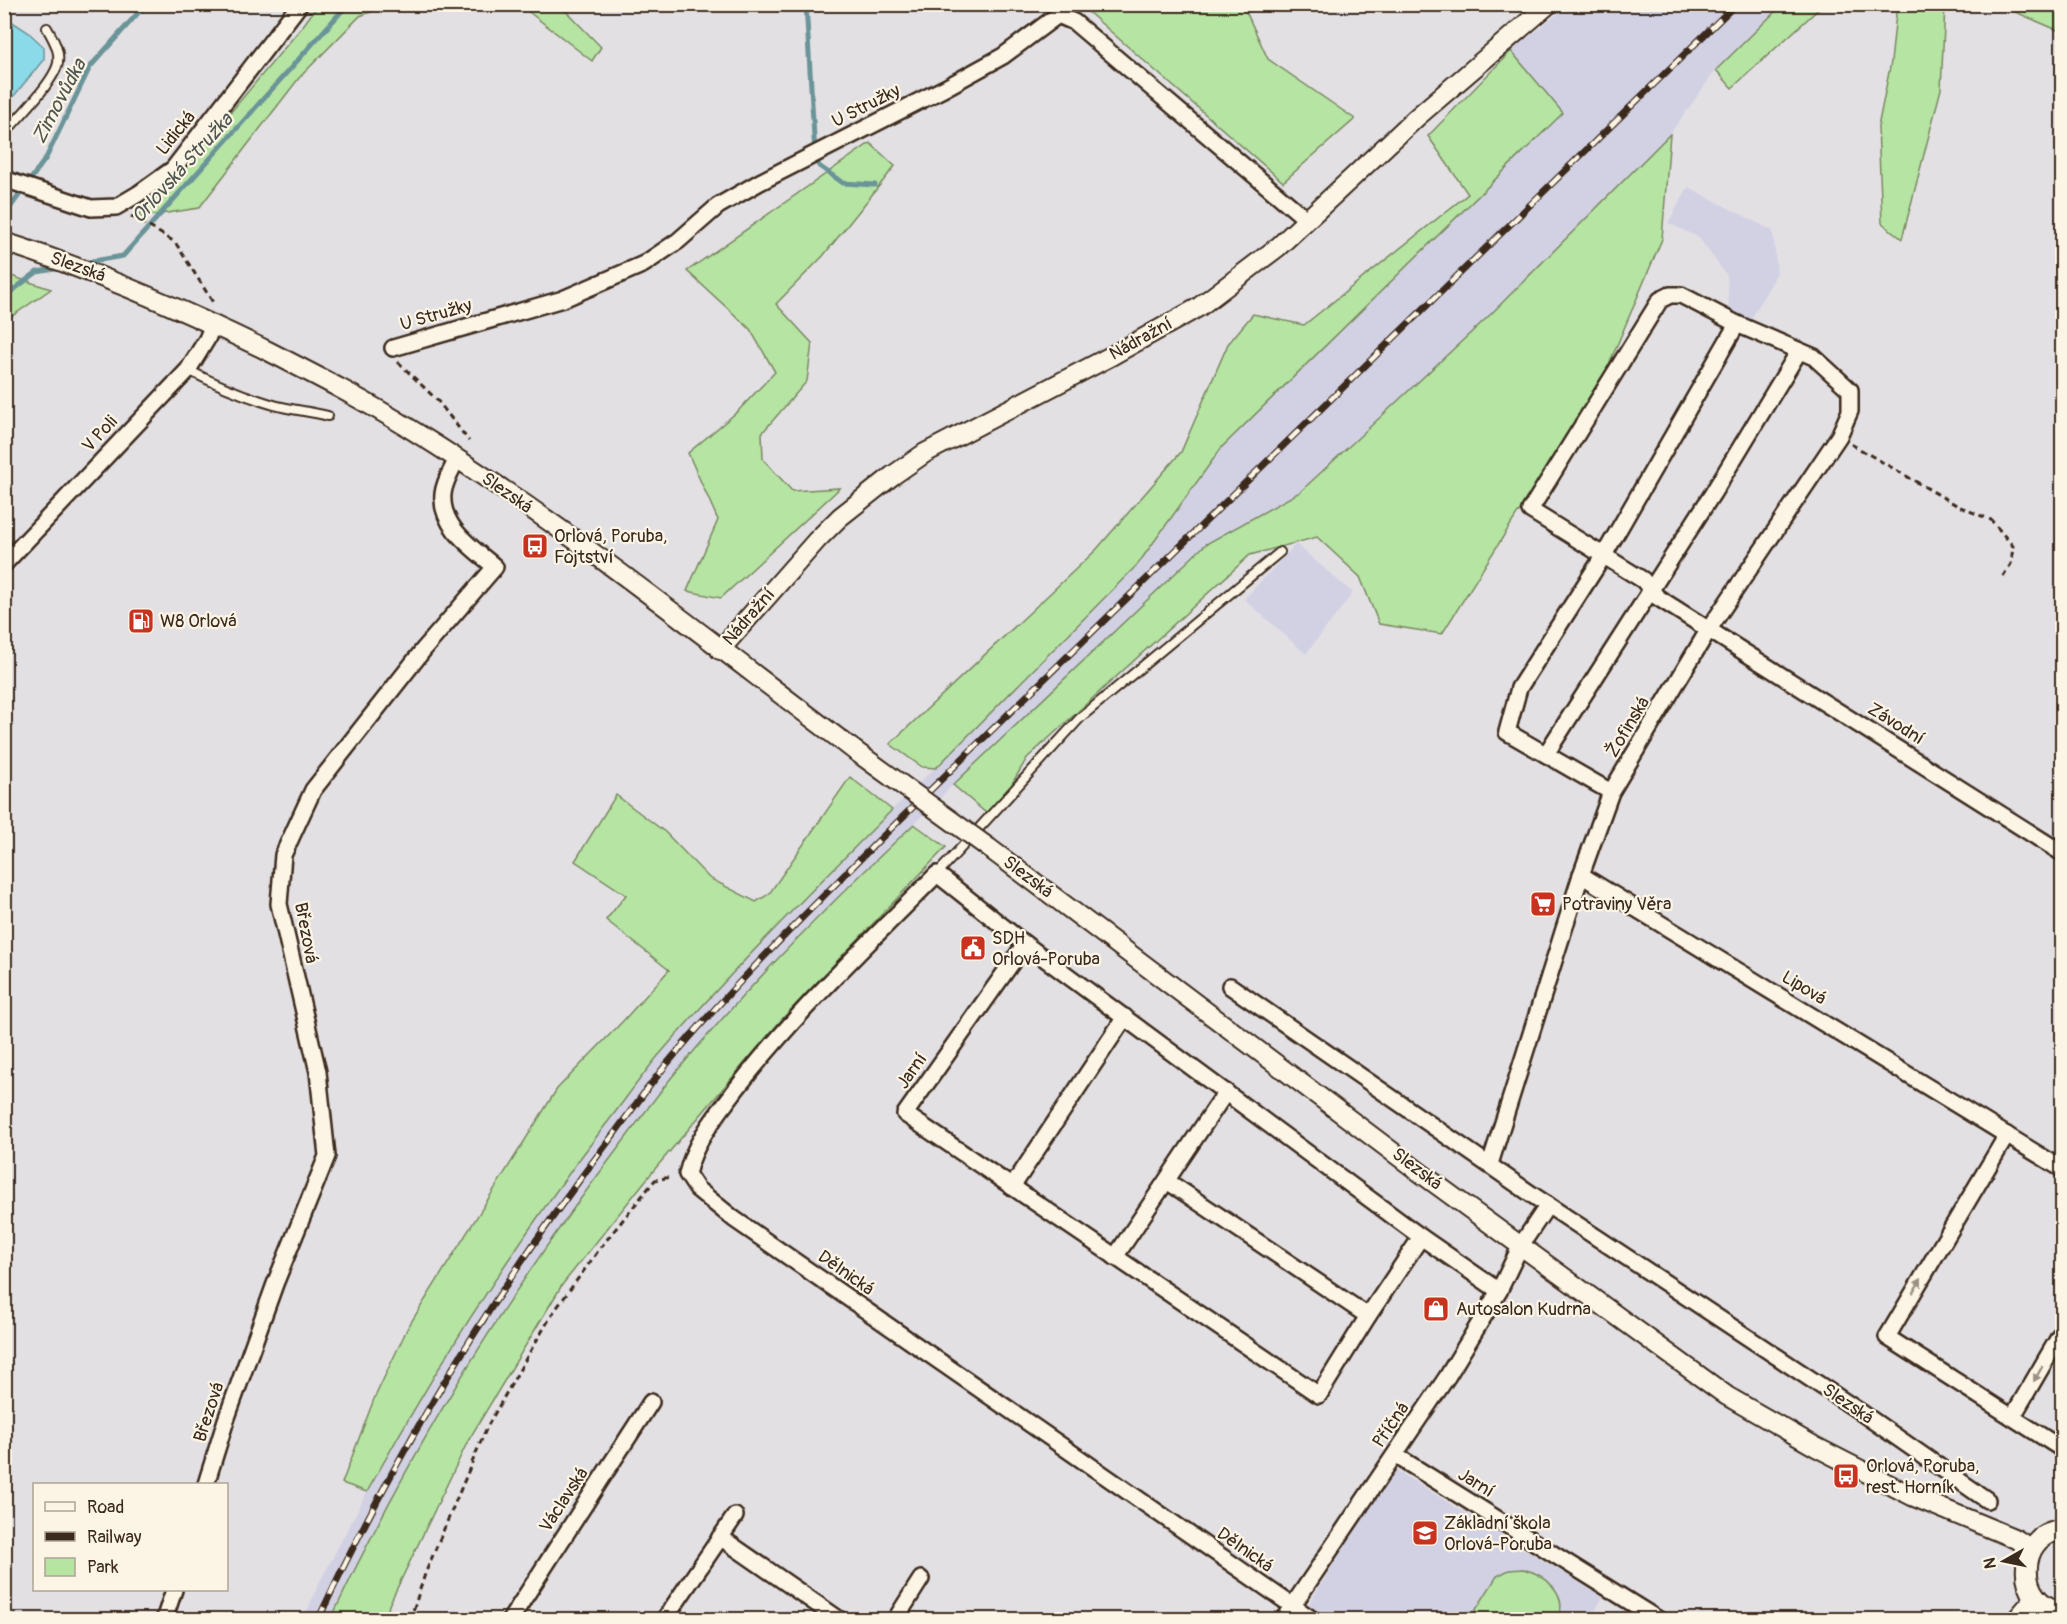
<svg xmlns="http://www.w3.org/2000/svg" width="2067" height="1624" font-family="Pangolin,sans-serif">
<style>
.built{fill:#d2d1e3}
.green{fill:#b6e4a3;stroke:#788760;stroke-width:1.5}
.water{fill:#8bdae9;stroke:#6b9498;stroke-width:1.5}
.lines{fill:none;stroke-linecap:round;stroke-linejoin:round}
.stream{stroke:#6b9498;stroke-width:5}
.service-casing{stroke:#3b2a1e;stroke-width:12}
.minor-casing{stroke:#3b2a1e;stroke-width:20}
.tertiary-casing{stroke:#3b2a1e;stroke-width:22}
.secondary-casing{stroke:#3b2a1e;stroke-width:24}
.path{stroke:#3b2a1e;stroke-width:3;stroke-dasharray:6 4.5;stroke-linecap:butt}
.service{stroke:#fcf5e5;stroke-width:8}
.minor{stroke:#fcf5e5;stroke-width:15}
.tertiary{stroke:#fcf5e5;stroke-width:18}
.secondary{stroke:#fcf5e5;stroke-width:20}
.rail-casing{stroke:#3b2a1e;stroke-width:7}
.rail{stroke:#fcf5e5;stroke-width:4.5;stroke-dasharray:14;stroke-linecap:butt}
.tertiary-bridge-casing{stroke:#3b2a1e;stroke-width:22;stroke-linecap:butt}
.tertiary-bridge{stroke:#fcf5e5;stroke-width:18}
.oneway{fill:#9c9082}
.labels{text-anchor:middle;dominant-baseline:central;stroke-width:4.5;stroke-linejoin:round;paint-order:stroke}
.street-label{font-size:18px;fill:#3b2a1e;stroke:#fcf5e5}
.poi-label{font-size:18px;fill:#3b2a1e;stroke:#fcf5e5;text-anchor:start}
.water-label{font-size:20px;font-style:italic;fill:#4f5651;stroke:#fcf5e5}
</style>
<rect width="100%" height="100%" fill="#e3e0e4"/>
<filter id="ink" filterUnits="userSpaceOnUse"><feTurbulence type="fractalNoise" baseFrequency=".0167" numOctaves="2"/><feDisplacementMap in="SourceGraphic" scale="12" xChannelSelector="R" yChannelSelector="G"/><feConvolveMatrix kernelMatrix="1 2 1 2 8 2 1 2 1" color-interpolation-filters="sRGB"/></filter>
<g filter="url(#ink)">
<!-- built -->
<g class="built">
<polygon points="1568,5 1782,5 1716,70 1670,134 1491,314 1300,492 1206,544 953,785 772,965 676,1073 583,1195 529,1271 432,1425 389,1504 331,1619 303,1620 318,1585 367,1492 411,1412 459,1334 563,1180 657,1057 754,948 1138,564 1222,447 1562,113 1511,51"/>
<polygon points="1688,187 1773,231 1777,273 1747,326 1729,314 1727,276 1698,237 1668,223"/>
<polygon points="1296,544 1353,593 1306,654 1244,599"/>
<polygon points="1392,1468 1603,1597 1590,1620 1328,1620 1307,1607"/>
</g>
<!-- green -->
<g class="green">
<polygon points="1100,4 1243,5 1268,59 1355,119 1283,182 1087,11"/>
<polygon points="1897,4 1945,5 1941,89 1902,239 1882,223 1878,127 1891,62"/>
<polygon points="318,5 389,5 360,16 299,78 199,208 136,218 173,181 302,27"/>
<polygon points="520,5 560,5 601,47 592,61"/>
<polygon points="1782,5 1823,5 1732,88 1716,70"/>
<polygon points="1999,5 2062,5 2062,32"/>
<polygon points="1511,51 1563,113 1222,447 1138,564 936,768 922,767 890,744 1096,550 1181,452 1228,344 1253,314 1304,325 1468,194 1428,136"/>
<polygon points="1670,134 1662,239 1604,376 1442,634 1379,624 1360,577 1317,537 1250,555 1027,758 992,818 953,785 1206,544 1300,492 1491,314"/>
<polygon points="870,143 895,166 823,256 776,304 812,343 807,381 762,433 763,459 792,491 840,488 721,598 687,591 718,520 688,453 737,412 775,372 750,329 687,271"/>
<polygon points="5,274 51,289 5,321"/>
<path d="M850,777L892,810C812,890 732,970 658,1056C639,1079 622,1104 603,1128C515,1243 437,1365 367,1492L342,1483L374,1399L408,1327L557,1089L623,1021L669,970L606,920L626,895L575,861L616,795L665,832L709,878L756,902L769,894Z"/>
<path d="M914,824L946,847L782,1019L654,1170L562,1285L468,1441L389,1605L386,1619H331C409,1452 507,1294 619,1147C638,1122 656,1096 676,1072C750,984 831,902 914,824Z"/>
<path d="M1523,1569C1545,1574 1569,1594 1558,1619H1470L1497,1576L1509,1570Z"/>
</g>
<!-- water -->
<polygon class="water" points="5,17 28,32 44,47 44,59 5,107"/>
<g class="lines">
<!-- stream -->
<g class="stream">
<polyline points="806,4 815,154 819,166 843,183 875,185"/>
<polyline points="4,216 46,158 90,67 146,4"/>
<polyline points="82,263 123,256 348,4"/>
<polyline points="4,297 37,272 61,268"/>
</g>
<defs>
<g id="service">
<path d="M4,134C18,118 54,82 58,63C60,50 53,39 47,28"/>
<path d="M188,370C215,384 244,396 274,405C291,410 310,411 328,416"/>
<polyline points="937,874 1080,718 1280,552"/>
</g>
<g id="minor">
<polyline points="4,179 91,208 116,207 138,194 173,169 300,4"/>
<polyline points="1737,324 1681,295 1670,295 1660,300 1530,510 1643,580 1657,597 2062,853"/>
<polyline points="393,348 563,299 644,264 678,241 718,206 760,182 945,88 1003,56 1058,15 1074,22 1306,219"/>
<polyline points="4,564 188,370 207,339 213,324"/>
<polyline points="1546,754 1713,493 1799,351"/>
<polyline points="1581,875 2062,1169"/>
<polyline points="1025,944 905,1114 1319,1395 1368,1316 1421,1237"/>
<polyline points="1230,986 1534,1196 1859,1411 1987,1500"/>
<polyline points="2007,1135 1887,1337 2062,1449"/>
<polyline points="1490,1164 1581,875 1611,792 1709,629 1839,436 1850,411 1850,390 1814,357 1737,324 1604,555 1519,688 1507,732 1611,792"/>
<polyline points="1167,1181 1368,1316"/>
<polyline points="1012,1187 1125,1017"/>
<polyline points="1115,1257 1226,1092"/>
<polyline points="2013,1416 2062,1332"/>
<polyline points="1395,1455 1659,1620"/>
<path d="M206,1484L226,1420L275,1284L327,1156L318,1072L279,904L283,855L313,790L424,649L495,567C473,548 440,527 443,494C444,482 452,469 457,459"/>
<polyline points="720,1537 840,1620"/>
<polyline points="164,1620 174,1590"/>
<polyline points="510,1620 651,1402"/>
<polyline points="664,1620 735,1516"/>
<polyline points="895,1620 921,1579"/>
<polyline points="1283,1620 1447,1377 1499,1291 1521,1245 1548,1205"/>
<path d="M1313,1620L734,1219L697,1189L687,1174C695,1140 717,1115 737,1088C797,1011 869,943 937,874L1025,944L1421,1237L1499,1291"/>
</g>
<g id="tertiary">
<path d="M4,242C95,271 182,309 268,351C317,376 366,401 412,430C567,526 709,641 854,750"/>
<polyline points="720,650 817,540 840,517 892,476 925,453 1113,355 1199,307 1278,247 1417,117 1549,4"/>
<polyline points="989,848 1422,1174 1727,1396 1816,1447 1912,1496 2016,1539 2031,1549"/>
</g>
<g id="secondary">
<path d="M2062,1530C2015,1533 2015,1607 2062,1611"/>
<polyline points="2017,1620 2036,1598"/>
</g>
</defs>
<!-- service casing -->
<use href="#service" class="service-casing"/>
<!-- minor casing -->
<use href="#minor" class="minor-casing"/>
<!-- tertiary casing -->
<use href="#tertiary" class="tertiary-casing"/>
<!-- secondary casing -->
<use href="#secondary" class="secondary-casing"/>
<!-- path -->
<g class="path">
<polyline points="131,216 175,242 214,304"/>
<polyline points="398,362 437,400 469,441"/>
<polyline points="1851,444 1958,506 1991,520 2013,546 2011,564 2001,579"/>
<polyline points="2062,664 2062,677"/>
<polyline points="410,1620 425,1574 487,1427 528,1355 553,1313 601,1247 655,1180 671,1177"/>
</g>
<!-- service -->
<use href="#service" class="service"/>
<!-- minor -->
<use href="#minor" class="minor"/>
<!-- tertiary -->
<use href="#tertiary" class="tertiary"/>
<!-- secondary -->
<use href="#secondary" class="secondary"/>
<defs>
<path id="rail" d="M318,1620C398,1447 498,1285 614,1134C631,1111 648,1087 666,1065C731,987 804,916 875,844L1736,4"/>
</defs>
<!-- rail casing -->
<use href="#rail" class="rail-casing"/>
<!-- rail -->
<use href="#rail" class="rail"/>
<defs>
<polyline id="tertiary-bridge" points="854,750 989,848"/>
</defs>
<!-- tertiary-bridge casing -->
<use href="#tertiary-bridge" class="tertiary-bridge-casing"/>
<!-- tertiary-bridge -->
<use href="#tertiary-bridge" class="tertiary-bridge"/>
</g>
<!-- one-way arrows -->
<defs><path id="oneway-solid" d="M-6-.8H1V-3.2L6.5 0L1 3.2V.8H-6Z" transform="scale(1.5)"/></defs>
<g class="oneway">
<use href="#oneway-solid" transform="translate(1917 1286) rotate(-59)"/>
<use href="#oneway-solid" transform="translate(2038 1374) rotate(120)"/>
</g>
</g>
<!-- icons -->
<defs>
<symbol id="bus-square" viewBox="-11 -11 22 22"><rect x="-9" y="-9" width="18" height="18" rx="4" fill="#c8321e" stroke="#fcf5e5"/><path d="M-5-6H5V4H4V6H2V4H-2V6H-4V4H-5ZM-3.5-4V0h7V-4ZM-3.5 1.2v1.5H-2V1.2ZM2 1.2v1.5H3.5V1.2Z" fill="#fff"/></symbol>
<symbol id="fuel-square" viewBox="-11 -11 22 22"><rect x="-9" y="-9" width="18" height="18" rx="4" fill="#c8321e" stroke="#fcf5e5"/><path d="M-5.5-6h7V0h2V4h1.3V-2.5L3-4.5l.8-.8L6-3V5H2.5V1h-1V6h-7ZM-4.2-4.7v3.2H.2V-4.7Z" fill="#fff"/></symbol>
<symbol id="supermarket-square" viewBox="-11 -11 22 22"><rect x="-9" y="-9" width="18" height="18" rx="4" fill="#c8321e" stroke="#fcf5e5"/><path d="M-6-5.5h2.5l.6 2H6L4.5 2H-2.5L-4.4-4H-6ZM-1.5 3.2a1.3 1.3 0 1 0 .1 0ZM3 3.2a1.3 1.3 0 1 0 .1 0Z" fill="#fff"/></symbol>
<symbol id="civic-square" viewBox="-11 -11 22 22"><rect x="-9" y="-9" width="18" height="18" rx="4" fill="#c8321e" stroke="#fcf5e5"/><path d="M-.6-6.5H3V-4.5H.6V-3L4-1V1h2V6H-6V1h2V-1L-.6-3ZM-1.2 2.5V6h2.4V2.5Z" fill="#fff"/></symbol>
<symbol id="shop-square" viewBox="-11 -11 22 22"><rect x="-9" y="-9" width="18" height="18" rx="4" fill="#c8321e" stroke="#fcf5e5"/><path d="M-5-2.5h2.3a2.7 3.5 0 0 1 5.4 0H5L5.5 6h-11ZM-1.5-2.5h3a1.5 2.3 0 0 0-3 0Z" fill="#fff"/></symbol>
<symbol id="school-square" viewBox="-11 -11 22 22"><rect x="-9" y="-9" width="18" height="18" rx="4" fill="#c8321e" stroke="#fcf5e5"/><path d="M0-5L7-2L0 1L-7-2ZM-4 1L0 2.5L4 1V4Q0 6-4 4Z" fill="#fff"/></symbol>
</defs>
<g fill-rule="evenodd">
<use href="#bus-square" x="520" y="531" width="30" height="30"/>
<use href="#fuel-square" x="126" y="606" width="30" height="30"/>
<use href="#supermarket-square" x="1528" y="889" width="30" height="30"/>
<use href="#civic-square" x="958" y="933" width="30" height="30"/>
<use href="#shop-square" x="1421" y="1294" width="30" height="30"/>
<use href="#bus-square" x="1831" y="1461" width="30" height="30"/>
<use href="#school-square" x="1410" y="1518" width="30" height="30"/>
</g>
<g class="labels">
<!-- street labels -->
<g class="street-label">
<text transform="translate(866 106) rotate(-27)">U Stružky</text>
<text transform="translate(176 133) rotate(-51)">Lidická</text>
<text transform="translate(78 267) rotate(20)">Slezská</text>
<text transform="translate(436 315) rotate(-16)">U Stružky</text>
<text transform="translate(1141 339) rotate(-29)">Nádražní</text>
<text transform="translate(100 434) rotate(-47)">V Poli</text>
<text transform="translate(507 493) rotate(35)">Slezská</text>
<text transform="translate(749 617) rotate(-49)">Nádražní</text>
<text transform="translate(1896 724) rotate(32)">Závodní</text>
<text transform="translate(1628 727) rotate(-59)">Žofinská</text>
<text transform="translate(1028 877) rotate(37)">Slezská</text>
<text transform="translate(306 933) rotate(79)">Březová</text>
<text transform="translate(1804 988) rotate(31)">Lipová</text>
<text transform="translate(912 1071) rotate(-55)">Jarní</text>
<text transform="translate(1417 1169) rotate(37)">Slezská</text>
<text transform="translate(846 1273) rotate(35)">Dělnická</text>
<text transform="translate(1848 1404) rotate(34)">Slezská</text>
<text transform="translate(209 1412) rotate(-72)">Březová</text>
<text transform="translate(1391 1425) rotate(-56)">Příčná</text>
<text transform="translate(1476 1483) rotate(32)">Jarní</text>
<text transform="translate(564 1500) rotate(-57)">Václavská</text>
<text transform="translate(1245 1550) rotate(35)">Dělnická</text>
</g>
<!-- poi labels -->
<g class="poi-label">
<text x="554" y="536">Orlová, Poruba,<tspan x="554" dy="21">Fojtství</tspan></text>
<text x="160" y="621">W8 Orlová</text>
<text x="1562" y="904">Potraviny Věra</text>
<text x="992" y="938">SDH<tspan x="992" dy="21">Orlová-Poruba</tspan></text>
<text x="1456" y="1309">Autosalon Kudrna</text>
<text x="1866" y="1466">Orlová, Poruba,<tspan x="1866" dy="21">rest. Horník</tspan></text>
<text x="1444" y="1523">Základní škola<tspan x="1444" dy="21">Orlová-Poruba</tspan></text>
</g>
<!-- water labels -->
<g class="water-label">
<text transform="translate(59 101) rotate(-62)">Zimovůdka</text>
<text transform="translate(182 168) rotate(-48)">Orlovská Stružka</text>
</g>
</g>
<!-- margin -->
<rect width="2067" height="1624" fill="none" stroke="#fcf5e5" stroke-width="24"/>
<rect x="12" y="12" width="2043" height="1600" fill="none" stroke="#3b2a1e" stroke-width="2" filter="url(#ink)"/>
<!-- legend -->
<rect x="33" y="1483" width="195" height="108" fill="#fcf5e5" stroke="#afa495" stroke-width="1.5"/>
<rect x="45" y="1502" width="30" height="9" fill="#fcf5e5" stroke="#afa495" stroke-width="1.5"/>
<text x="87" y="1513" font-size="18" fill="#3b2a1e">Road</text>
<rect x="45" y="1532" width="30" height="9" fill="#3b2a1e" stroke="#afa495" stroke-width="1.5"/>
<text x="87" y="1543" font-size="18" fill="#3b2a1e">Railway</text>
<rect x="45" y="1558" width="30" height="18" fill="#b6e4a3" stroke="#afa495" stroke-width="1.5"/>
<text x="87" y="1573" font-size="18" fill="#3b2a1e">Park</text>
<!-- north arrow -->
<g transform="translate(2004 1561) rotate(261)" stroke="#fcf5e5" stroke-width="4.5" paint-order="stroke">
<path d="M0-4.5L10 22L0 15L-10 22Z" fill="#3b2a1e"/>
<text y="-9" font-size="16" font-weight="bold" text-anchor="middle" fill="#3b2a1e">N</text>
</g>
</svg>
